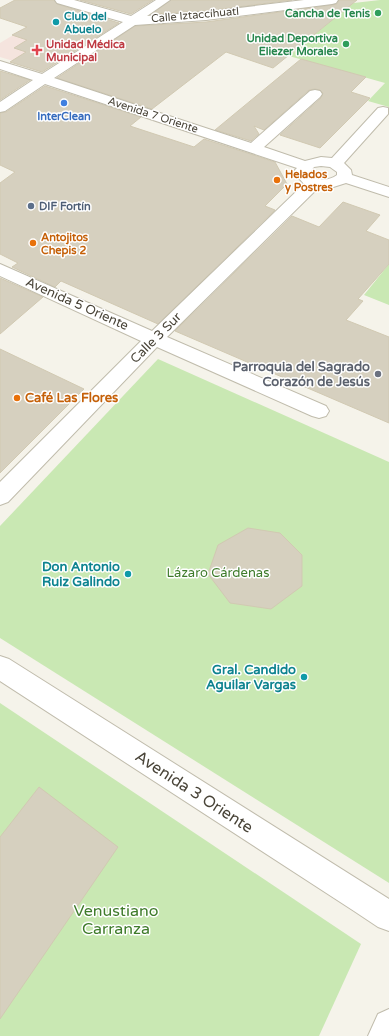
<svg xmlns="http://www.w3.org/2000/svg" width="389" height="1036" font-family="'Varela Round',sans-serif">
<style>
.medical{fill:#f5e4de}
.green{fill:#c9e8b3}
.building{fill:#d6d0bf;stroke:#d1c9b2}
.lines{fill:none;stroke-linecap:round;stroke-linejoin:round}
.minor-casing{stroke:#c0bcac;stroke-width:2}
.minor{fill:#fff;fill-rule:evenodd}
.leisure-dot{fill:#2e9e5b;stroke:#fff;stroke-width:1.5}
.culture-dot{fill:#0f9aa8;stroke:#fff;stroke-width:1.5}
.health-dot{fill:#e0444e;stroke:#fff;stroke-width:1.5}
.shop-dot{fill:#3f7fe0;stroke:#fff;stroke-width:1.5}
.food-dot{fill:#e8710a;stroke:#fff;stroke-width:1.5}
.service-dot{fill:#5c6f8a;stroke:#fff;stroke-width:1.5}
.worship-dot{fill:#6b7280;stroke:#fff;stroke-width:1.5}
.labels{text-anchor:middle;dominant-baseline:central;stroke-width:3;stroke-linejoin:round;paint-order:stroke}
.far-leisure-label{font-size:11px;font-weight:bold;fill:#27864d;stroke:#fff;text-anchor:end}
.far-street-label{font-size:11px;fill:#494438;stroke:#fff}
.far-culture-label{font-size:11px;font-weight:bold;fill:#0d838f;stroke:#fff;text-anchor:start}
.far-health-label{font-size:11px;font-weight:bold;fill:#be3a42;stroke:#fff;text-anchor:start}
.far-shop-label{font-size:11px;font-weight:bold;fill:#366cbe;stroke:#fff}
.far-food-label{font-size:11px;font-weight:bold;fill:#c56008;stroke:#fff;text-anchor:start}
.far-service-label{font-size:11px;font-weight:bold;fill:#4e5e75;stroke:#fff;text-anchor:start}
.street-label{font-size:13px;fill:#494438;stroke:#fff}
.worship-label{font-size:13px;font-weight:bold;fill:#5b616d;stroke:#fff;text-anchor:end}
.food-label{font-size:13px;font-weight:bold;fill:#c56008;stroke:#fff;text-anchor:start}
.culture-label{font-size:13px;font-weight:bold;fill:#0d838f;stroke:#fff;text-anchor:end}
.park-label{font-size:13px;fill:#3e7b2a;stroke:#fff}
.near-street-label{font-size:16px;fill:#494438;stroke:#fff}
.near-park-label{font-size:16px;fill:#3e7b2a;stroke:#fff}
</style>
<rect width="100%" height="100%" fill="#f5f3ea"/>
<!-- medical -->
<polygon class="medical" points="30,25 43,70 0,57 0,43"/>
<!-- green -->
<g class="green">
<polygon points="380,0 389,0 389,107 368,101 385,83 289,56 332,20 319,7"/>
<polygon points="389,264 389,305 364,295"/>
<polygon points="158,359 389,462 389,883 0,638 0,526"/>
<polygon points="0,703 361,944 319,1036 0,1036"/>
</g>
<!-- building -->
<g class="building">
<polygon points="15,0 54,0 57,4 119,23 42,72 10,62 26,52 14,48 27,40 12,35 27,27 0,18 0,8"/>
<polygon points="80,0 153,0 131,14"/>
<polygon points="171,0 292,0 206,11 152,14"/>
<polygon points="339,0 357,0 273,68 226,52 152,109 57,78 135,26 206,22 332,5 337,4"/>
<polygon points="301,59 366,77 351,92 370,98 320,148 280,135 321,98 323,93 320,90 315,89 309,90 264,130 254,126 259,134 251,141 215,130"/>
<polygon points="0,71 30,80 0,100"/>
<polygon points="45,86 141,117 130,126 194,147 204,139 275,162 287,184 265,206 275,210 158,324 61,281 55,287 12,267 18,263 0,254 0,183 15,172 0,165 0,113 6,112"/>
<polygon points="343,202 380,215 366,231 389,240 389,264 358,299 363,301 346,320 389,337 389,423 175,331 292,216 319,227"/>
<polygon points="0,278 43,297 0,334"/>
<polygon points="0,349 84,389 0,473"/>
<polygon points="248,528 280,533 302,555 302,586 271,609 230,603 208,574 218,545"/>
<polygon points="39,787 118,847 0,1019 0,837"/>
</g>
<g class="lines">
<defs>
<g id="minor">
<path d="M55,0H74L131,16L156,0H170L147,16L206,12L304,0H338L336,3L332,4L206,20L135,25L54,78L251,143L310,91L315,90L320,91L322,94L320,97L264,147L305,161L321,157L332,158L378,108L383,107L388,108V114L344,163L351,170L352,175L389,187V197L346,183L327,189L318,188L167,337L326,406L329,411L326,416L319,418L312,416L157,347L8,502L0,505V482L141,341L0,276V264L152,331L304,184L297,176L295,170L297,168L45,84L5,111L0,112V102L33,80L0,69V61L42,74L123,22L57,3ZM321,166L330,167L337,172V175C330,180 322,181 314,177L311,171L314,167Z"/>
<polygon points="0,656 9,659 389,899 389,931 378,927 354,911 0,681"/>
<polygon points="389,1009 389,1036 368,1036 378,1014"/>
</g>
</defs>
<!-- minor casing -->
<use href="#minor" class="minor-casing"/>
<!-- minor -->
<use href="#minor" class="minor"/>
</g>
<!-- markers -->
<g class="leisure-dot">
<circle cx="378" cy="13" r="4"/>
<circle cx="346" cy="44" r="4"/>
</g>
<g class="culture-dot">
<circle cx="56" cy="22" r="4"/>
<circle cx="128" cy="574" r="4"/>
<circle cx="304" cy="677" r="4"/>
</g>
<path class="health-dot" d="M35 44h4v4h4v4h-4v4h-4v-4h-4v-4h4z"/>
<circle class="shop-dot" cx="64" cy="103" r="4"/>
<g class="food-dot">
<circle cx="277" cy="180" r="4"/>
<circle cx="33" cy="243" r="4"/>
<circle cx="17" cy="398" r="4"/>
</g>
<circle class="service-dot" cx="31" cy="206" r="4"/>
<circle class="worship-dot" cx="378" cy="374" r="4"/>
<g class="labels">
<!-- far-leisure labels -->
<g class="far-leisure-label">
<text x="370" y="13">Cancha de Tenis</text>
<text x="338" y="38">Unidad Deportiva<tspan x="338" dy="13">Eliezer Morales</tspan></text>
</g>
<!-- far-street labels -->
<g class="far-street-label">
<text transform="translate(195 15) rotate(-5)">Calle Iztaccíhuatl</text>
<text transform="translate(153 115) rotate(18)">Avenida 7 Oriente</text>
</g>
<!-- far-culture labels -->
<g class="far-culture-label">
<text x="64" y="16">Club del<tspan x="64" dy="13">Abuelo</tspan></text>
</g>
<!-- far-health labels -->
<g class="far-health-label">
<text x="46" y="44">Unidad Médica<tspan x="46" dy="13">Municipal</tspan></text>
</g>
<!-- far-shop labels -->
<g class="far-shop-label">
<text x="64" y="116">InterClean</text>
</g>
<!-- far-food labels -->
<g class="far-food-label">
<text x="285" y="174">Helados<tspan x="285" dy="13">y Postres</tspan></text>
<text x="41" y="237">Antojitos<tspan x="41" dy="13">Chepis 2</tspan></text>
</g>
<!-- far-service labels -->
<g class="far-service-label">
<text x="39" y="206">DIF Fortín</text>
</g>
<!-- street labels -->
<g class="street-label">
<text transform="translate(77 304) rotate(24)">Avenida 5 Oriente</text>
<text transform="translate(156 338) rotate(-45)">Calle 3 Sur</text>
</g>
<!-- worship labels -->
<g class="worship-label">
<text x="370" y="367">Parroquia del Sagrado<tspan x="370" dy="15">Corazón de Jesús</tspan></text>
</g>
<!-- food labels -->
<g class="food-label">
<text x="25" y="398">Café Las Flores</text>
</g>
<!-- culture labels -->
<g class="culture-label">
<text x="120" y="567">Don Antonio<tspan x="120" dy="15">Ruiz Galindo</tspan></text>
<text x="296" y="670">Gral. Candido<tspan x="296" dy="15">Aguilar Vargas</tspan></text>
</g>
<!-- park labels -->
<g class="park-label">
<text x="218" y="573">Lázaro Cárdenas</text>
</g>
<!-- near-street labels -->
<g class="near-street-label">
<text transform="translate(194 792) rotate(33)">Avenida 3 Oriente</text>
</g>
<!-- near-park labels -->
<g class="near-park-label">
<text x="116" y="911">Venustiano<tspan x="116" dy="18">Carranza</tspan></text>
</g>
</g>
</svg>
